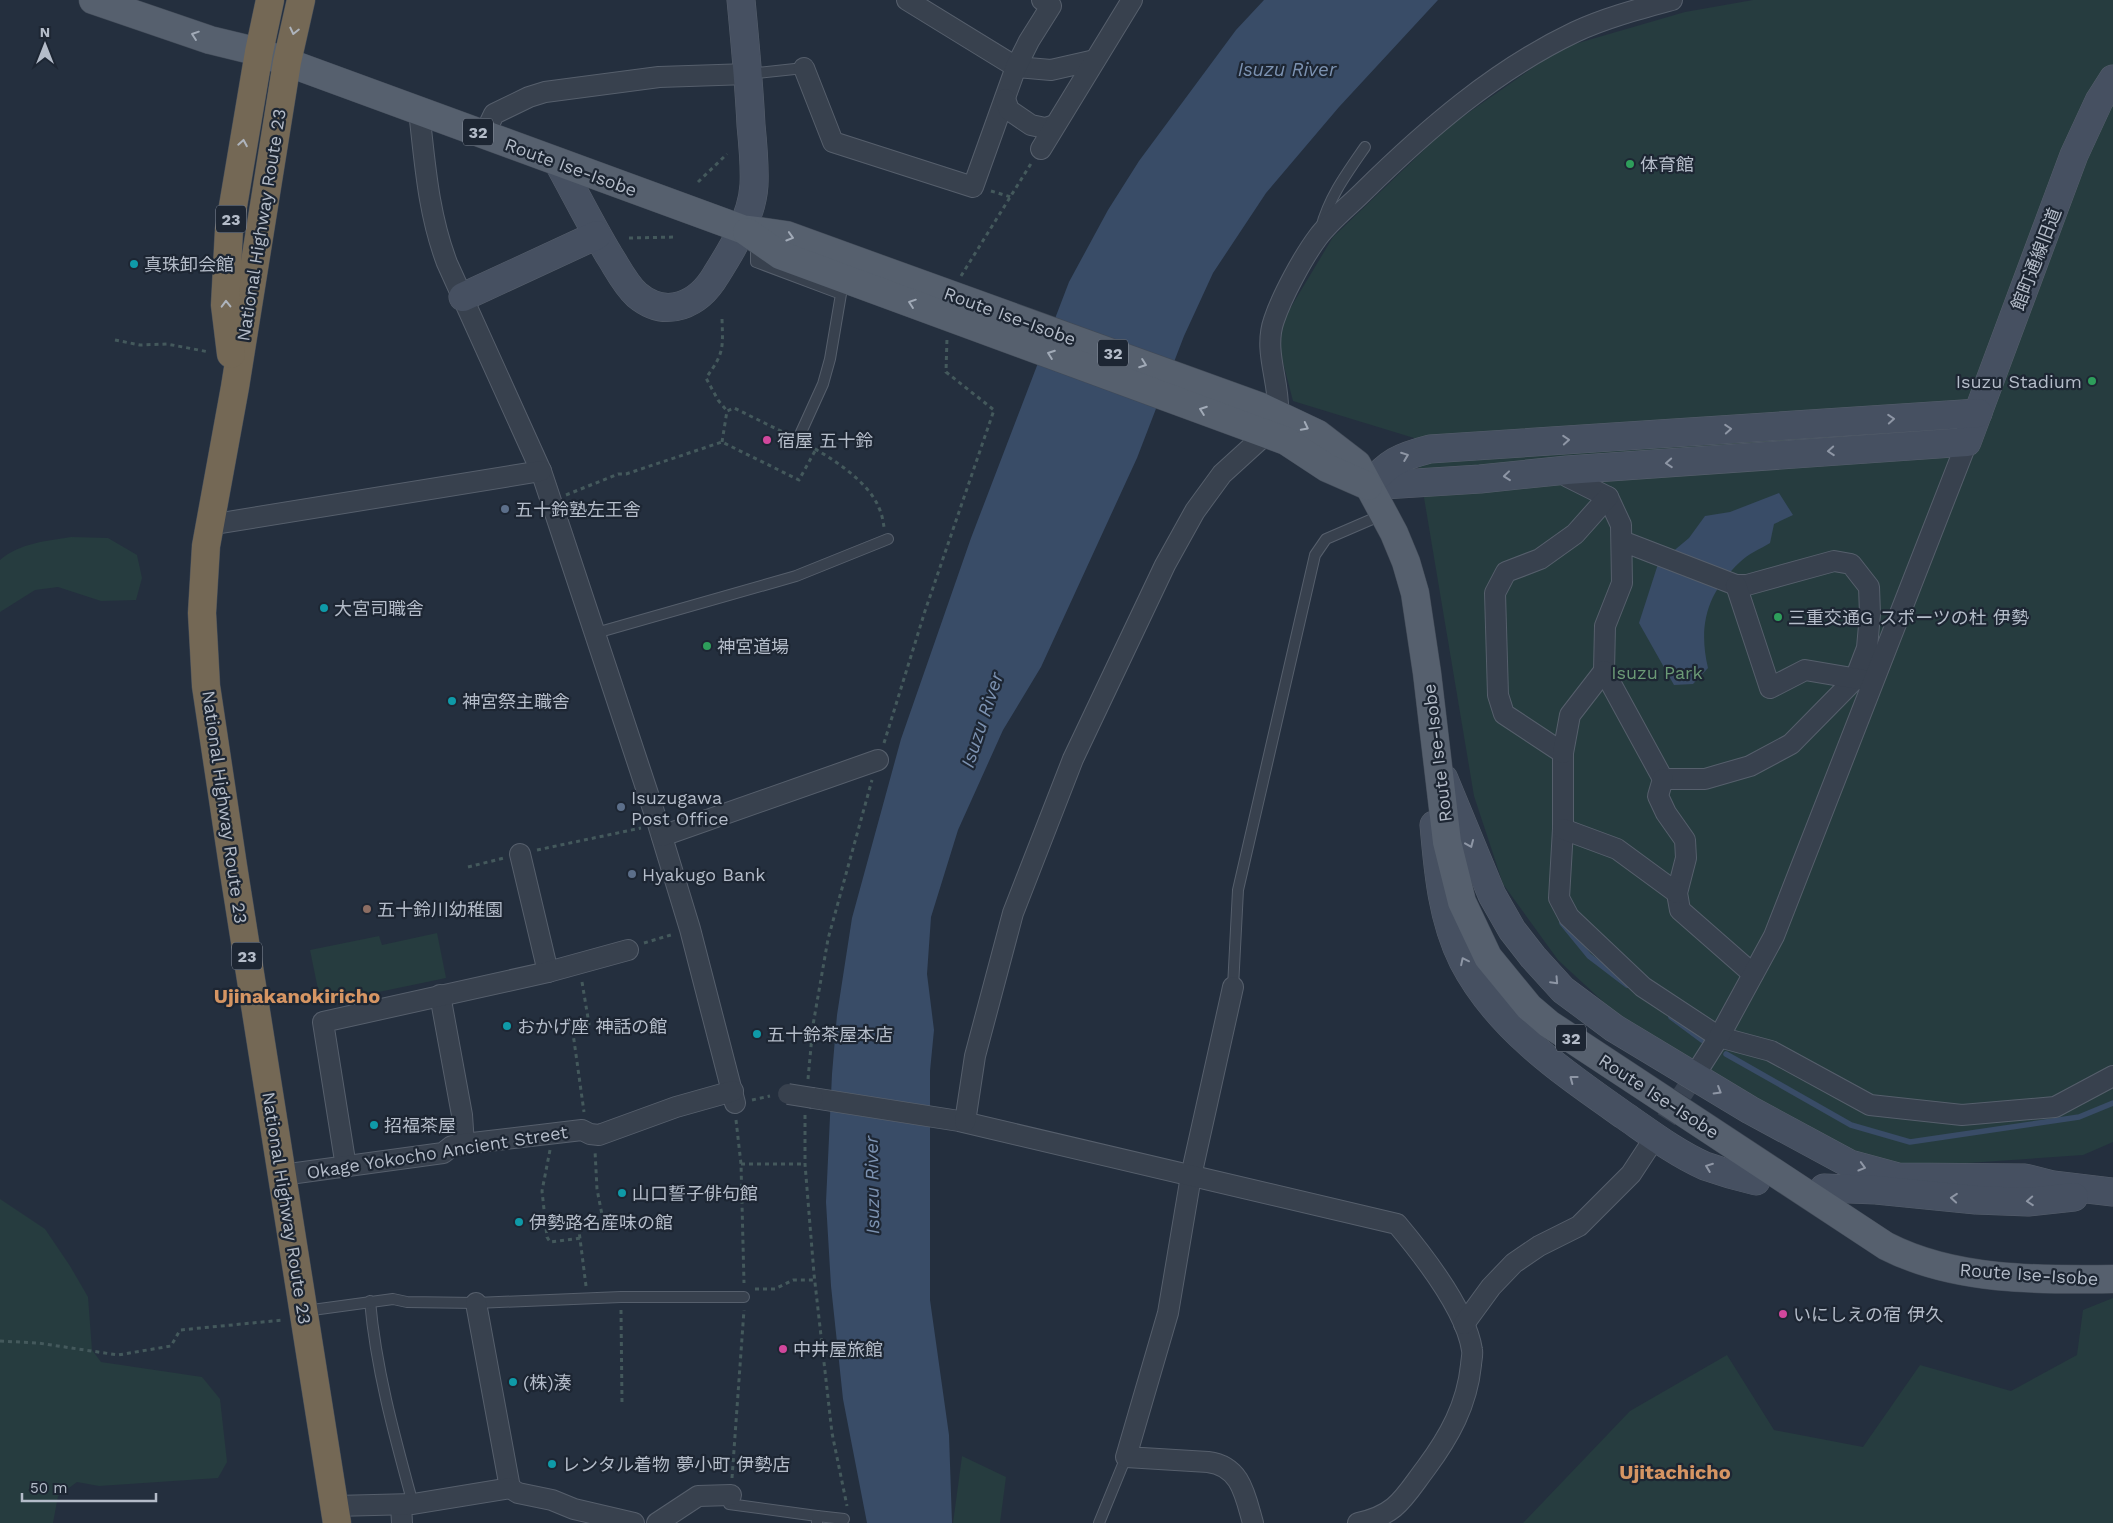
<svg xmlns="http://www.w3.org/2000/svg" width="2113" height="1523" font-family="'Work Sans','Noto Sans JP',sans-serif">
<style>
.green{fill:#263c3f}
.water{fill:#394c67}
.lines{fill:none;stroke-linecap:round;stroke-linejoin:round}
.stream{stroke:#394c67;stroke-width:5.5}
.street-tunnel{stroke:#3a4453;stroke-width:20;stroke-dasharray:20 10;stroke-linecap:butt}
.lane-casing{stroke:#565f6c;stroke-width:12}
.street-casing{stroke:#565f6c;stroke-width:22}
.secondary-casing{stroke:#565f6c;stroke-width:29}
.primary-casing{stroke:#414a57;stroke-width:29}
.highway-casing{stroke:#434c59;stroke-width:29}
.path{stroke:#44595c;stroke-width:3;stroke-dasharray:4 4;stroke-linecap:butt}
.lane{stroke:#38414e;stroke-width:10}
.street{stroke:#38414e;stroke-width:20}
.secondary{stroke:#465061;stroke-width:28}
.primary{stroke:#56606e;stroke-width:28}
.highway{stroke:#746855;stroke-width:28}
.street-bridge-casing{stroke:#565f6c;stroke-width:22;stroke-linecap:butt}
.street-bridge{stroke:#38414e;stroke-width:20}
.oneway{stroke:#aeb4bd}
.oneway2{stroke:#a1aab7}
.oneway3{stroke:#8e96a5}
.leisure-dot{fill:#2e9e5b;stroke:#1d2633;stroke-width:2}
.culture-dot{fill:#0f9aa8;stroke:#1d2633;stroke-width:2}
.hotel-dot{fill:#d1479c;stroke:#1d2633;stroke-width:2}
.service-dot{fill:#5c6f8a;stroke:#1d2633;stroke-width:2}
.education-dot{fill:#8d6e63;stroke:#1d2633;stroke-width:2}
.labels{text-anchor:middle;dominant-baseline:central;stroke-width:4.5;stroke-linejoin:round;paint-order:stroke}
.shield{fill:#1d2633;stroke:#878f9c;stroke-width:1}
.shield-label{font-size:16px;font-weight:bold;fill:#b4bcc9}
.poi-label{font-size:18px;fill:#b4bcc9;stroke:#1d2633;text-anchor:start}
.street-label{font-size:18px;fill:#b4bcc9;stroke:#1d2633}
.park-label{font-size:18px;fill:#6b9a76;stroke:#1d2633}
.water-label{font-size:19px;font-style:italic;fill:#7c92b1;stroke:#1d2633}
.quarter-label{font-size:20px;font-weight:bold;fill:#d59563;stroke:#1d2633}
</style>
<rect width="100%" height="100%" fill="#242f3e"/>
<!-- green -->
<g class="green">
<polygon points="1753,0 2113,0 2113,1142 2083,1155 1909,1167 1844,1147 1693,1064 1624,1021 1558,960 1503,884 1474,796 1414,438 1293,401 1279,347 1282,322 1333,237 1448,127 1561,48 1685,12"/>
<path d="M71,537L108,538L137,555L142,578L136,600L101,601L58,587L35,590L0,612V560C20,543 46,541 71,537Z"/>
<polygon points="437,933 446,978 321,1004 310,950 379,936 382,945"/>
<polygon points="0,1199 45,1229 70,1266 88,1297 92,1350 101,1362 202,1377 220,1399 227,1462 218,1478 99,1486 77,1482 58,1496 53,1523 0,1523"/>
<polygon points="2113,1298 2113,1523 1523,1523 1630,1411 1727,1355 1774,1430 1863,1447 1920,1365 2011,1391 2077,1355 2083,1310"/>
<polygon points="962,1456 1006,1477 1000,1523 953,1523"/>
</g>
<!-- water -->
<g class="water">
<polygon points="1264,0 1438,0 1339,107 1266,193 1213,273 1184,336 1137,458 1041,667 1003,730 958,830 931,917 927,974 934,1030 930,1071 930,1300 949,1435 952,1523 867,1523 843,1399 831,1286 826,1202 832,1074 837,1015 852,918 901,739 971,538 1069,282 1108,210 1139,161 1236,30"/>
<path d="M1779,493L1793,515L1774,524L1770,543C1760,549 1748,554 1740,562C1707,593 1698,625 1708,668L1693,684L1674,685L1639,623L1658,564L1689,538L1705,516L1730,512Z"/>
</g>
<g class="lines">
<!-- stream -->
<g class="stream">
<polyline points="1562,923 1589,956 1627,985"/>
<polyline points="1671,1017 1702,1040"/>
<polyline points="1726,1054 1851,1125 1910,1142 2079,1117 2113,1103"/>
</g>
<!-- street-tunnel -->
<polyline class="street-tunnel" points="1650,1145 1698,1070"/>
<defs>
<g id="lane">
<polyline points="748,74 804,68"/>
<path d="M1321,228C1329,197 1347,173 1365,147"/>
<polyline points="756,243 756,262 841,294 830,359 823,384 798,439"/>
<polyline points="596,633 796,576 888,539"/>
<polyline points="1233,987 1238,890 1315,555 1326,539 1384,514"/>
<path d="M370,1301C376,1370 395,1438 413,1504"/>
<polyline points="305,1311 393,1299 407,1302 476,1303 621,1297 744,1297"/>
<polyline points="729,1504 817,1516 817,1523"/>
<polyline points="817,1516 844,1519"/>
<polyline points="1099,1523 1126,1457"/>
</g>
<g id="street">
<polyline points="907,0 1016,67 1051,70 1095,60"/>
<polyline points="804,68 833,142 973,187 1016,67 1029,41 1051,6 1042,0"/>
<polyline points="1005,99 1009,110 1031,125 1045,128 1055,125"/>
<path d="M419,111C425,163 428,213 447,263L541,471L551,501L658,824L690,929L735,1103"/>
<polyline points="484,135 494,114 529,97 545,92 659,77 748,74"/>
<polyline points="1041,149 1132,0"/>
<path d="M1278,413C1280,382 1263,351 1274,320C1282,296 1303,257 1318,237C1331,220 1349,206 1364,191C1426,130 1495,70 1575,32C1605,18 1639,9 1672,0"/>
<polyline points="1567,470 1568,477 1608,497 1621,525 1622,583 1605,626 1604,671 1663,779 1705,779 1750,766 1791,744 1855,679 1867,648 1870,614 1869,587 1851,564 1834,561 1747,585 1736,585 1622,541"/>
<polyline points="1608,497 1575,534 1540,559 1506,572 1495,593 1498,695 1504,714 1563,753 1563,829 1559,898 1569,917 1643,987 1719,1037 1771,1051 1870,1105 1962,1115 2055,1107 2113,1076"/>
<polyline points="209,525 541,471"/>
<polyline points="1736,585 1770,688 1805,670 1864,680"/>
<polyline points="1563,753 1570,715 1604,671"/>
<polyline points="1663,779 1658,796 1666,813 1685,840 1686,858 1677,893 1680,910 1753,974"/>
<polyline points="1563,829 1617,849 1677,893"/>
<polyline points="662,836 878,760"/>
<polyline points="520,854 548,972"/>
<path d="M1233,987L1191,1176L1168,1313L1126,1457L1208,1462C1241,1466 1245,1495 1253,1523"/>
<polyline points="440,995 462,1115 464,1144"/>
<polyline points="1698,1070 1719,1037 1774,936 1967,442"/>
<path d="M813,1098L959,1121L1397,1224C1423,1255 1466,1310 1472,1350C1473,1355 1471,1361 1471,1365C1467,1405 1449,1437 1426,1468C1404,1497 1397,1515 1358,1523"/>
<polyline points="965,1122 975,1056 1013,913 1073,759 1165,565 1195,511 1222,474 1266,434"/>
<polyline points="346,1167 323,1022 548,972 628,950"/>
<polyline points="282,1175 443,1153 452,1146 464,1144 582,1130 590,1134 599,1135 676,1107 733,1091"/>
<polyline points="476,1303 510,1488"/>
<polyline points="1464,1324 1491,1287 1514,1263 1539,1246 1579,1226 1631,1174 1650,1145"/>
<polyline points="401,1505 402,1523"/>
<polyline points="335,1506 413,1504 510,1488 518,1493 552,1500 574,1509 634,1523"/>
<polyline points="657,1523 698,1496 731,1495"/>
</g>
<g id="secondary">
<path d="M558,162C575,193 591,225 609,255C618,269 625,284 637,295C667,320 699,304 716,275C733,248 752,217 754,185C755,165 753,145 751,125C749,83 745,42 741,0"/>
<polyline points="463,297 597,235"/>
<polyline points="1368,486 1480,479 1567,470 1967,442 2074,155 2099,101 2113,79"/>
<path d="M1368,486C1389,462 1399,457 1430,449L1978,413"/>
<polyline points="1444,779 1492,895 1512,930 1533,957 1563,990 1614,1028 1750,1110 1850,1164 1898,1177 2025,1178 2053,1185 2113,1192"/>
<path d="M1434,825C1438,871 1442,919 1463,961C1498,1029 1564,1073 1625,1116C1651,1134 1676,1153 1705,1166C1722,1172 1739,1177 1756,1181"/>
<polyline points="1824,1188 1876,1190 1976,1200 2028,1202 2074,1197"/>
</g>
<g id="primary">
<path d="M93,0L210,40L259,52L742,229L786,235L1261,407L1318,434L1357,464L1394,533L1406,562L1415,593L1427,673L1447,842L1462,902L1488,957L1529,1007L1549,1024L1886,1246C1954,1281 2038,1280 2113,1279"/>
<polyline points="747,232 780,255 1286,441 1327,468 1368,486"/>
</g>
<g id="highway">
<polyline points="301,0 287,62 235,387 206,546 202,613 206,686 233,866 337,1523"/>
<polyline points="231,354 225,305 229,230 259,52 270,0"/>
</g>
</defs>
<!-- lane casing -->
<use href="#lane" class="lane-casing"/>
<!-- street casing -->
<use href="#street" class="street-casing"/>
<!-- secondary casing -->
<use href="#secondary" class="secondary-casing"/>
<!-- primary casing -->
<use href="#primary" class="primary-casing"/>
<!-- highway casing -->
<use href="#highway" class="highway-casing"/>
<!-- path -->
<g class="path">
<polyline points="698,182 727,154"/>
<polyline points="991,191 1011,197"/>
<polyline points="629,238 677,237"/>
<polyline points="961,276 1032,162"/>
<path d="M722,319C723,349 724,353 706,378L718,400L727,411"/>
<polyline points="115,340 140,345 167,344 209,352"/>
<polyline points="722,442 727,411 734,408 787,434"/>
<path d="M808,445C832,458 869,482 879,508C882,514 883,521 884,527"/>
<polyline points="566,495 618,474 626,474 722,442 799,480 816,449"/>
<polyline points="884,743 925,611 994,410 946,372 947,338"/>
<polyline points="537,850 641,828"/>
<polyline points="468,867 504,858"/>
<polyline points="644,943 674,934"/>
<polyline points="582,982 589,1024 572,1026 584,1112"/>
<polyline points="808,1079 813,1025 828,939 872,780"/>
<polyline points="752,1100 770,1096"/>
<polyline points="805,1115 805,1164 814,1274 832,1433 847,1506"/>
<polyline points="736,1120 741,1164 744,1283"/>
<polyline points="550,1150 542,1191 547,1237 550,1242 581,1238"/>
<polyline points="741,1164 805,1164"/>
<polyline points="586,1286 578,1223 603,1220 597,1189 595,1151"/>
<polyline points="755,1289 775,1289 793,1280 815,1280"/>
<polyline points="621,1310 622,1404"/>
<polyline points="0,1341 38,1343 118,1355 171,1346 180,1330 283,1320"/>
<polyline points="732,1478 744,1310"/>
</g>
<!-- lane -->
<use href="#lane" class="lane"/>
<!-- street -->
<use href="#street" class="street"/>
<!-- secondary -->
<use href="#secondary" class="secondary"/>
<!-- primary -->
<use href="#primary" class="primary"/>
<!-- highway -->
<use href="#highway" class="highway"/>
<defs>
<polyline id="street-bridge" points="788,1094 813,1098"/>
</defs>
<!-- street-bridge casing -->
<use href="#street-bridge" class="street-bridge-casing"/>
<!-- street-bridge -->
<use href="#street-bridge" class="street-bridge"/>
</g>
<!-- one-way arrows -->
<defs><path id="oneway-chevron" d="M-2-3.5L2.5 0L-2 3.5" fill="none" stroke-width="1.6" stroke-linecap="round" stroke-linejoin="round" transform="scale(1.25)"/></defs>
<g class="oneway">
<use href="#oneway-chevron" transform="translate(294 31) rotate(103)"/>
<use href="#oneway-chevron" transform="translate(243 143) rotate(-80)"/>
<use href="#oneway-chevron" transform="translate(226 304) rotate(-91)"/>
</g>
<g class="oneway2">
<use href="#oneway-chevron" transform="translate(195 35) rotate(-161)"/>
<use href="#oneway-chevron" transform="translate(790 237) rotate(17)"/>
<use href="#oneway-chevron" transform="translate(912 303) rotate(-161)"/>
<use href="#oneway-chevron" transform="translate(1051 354) rotate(-160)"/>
<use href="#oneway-chevron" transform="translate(1143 364) rotate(20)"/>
<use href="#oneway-chevron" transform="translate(1203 410) rotate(-160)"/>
<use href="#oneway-chevron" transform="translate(1305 427) rotate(27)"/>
</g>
<g class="oneway3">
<use href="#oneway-chevron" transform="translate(1891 419) rotate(-4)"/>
<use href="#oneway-chevron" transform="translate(1728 429) rotate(-4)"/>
<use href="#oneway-chevron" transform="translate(1566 440) rotate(-4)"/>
<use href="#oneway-chevron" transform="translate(1831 451) rotate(176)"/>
<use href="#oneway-chevron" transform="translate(1405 456) rotate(-21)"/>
<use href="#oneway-chevron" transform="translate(1669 463) rotate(176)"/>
<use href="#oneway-chevron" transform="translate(1507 476) rotate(174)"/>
<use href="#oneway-chevron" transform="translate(1470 844) rotate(67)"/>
<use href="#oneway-chevron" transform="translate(1464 961) rotate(-116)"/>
<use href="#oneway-chevron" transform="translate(1555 981) rotate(47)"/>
<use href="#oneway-chevron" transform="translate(1573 1079) rotate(-143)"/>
<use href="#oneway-chevron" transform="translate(1718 1091) rotate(31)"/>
<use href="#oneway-chevron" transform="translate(1709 1167) rotate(-159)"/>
<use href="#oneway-chevron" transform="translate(1862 1167) rotate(16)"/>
<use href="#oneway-chevron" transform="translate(1954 1198) rotate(-175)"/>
<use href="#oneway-chevron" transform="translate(2030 1201) rotate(176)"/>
</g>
<!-- markers -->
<g class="leisure-dot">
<circle cx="1630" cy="164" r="5"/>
<circle cx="2092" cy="381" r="5"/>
<circle cx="1778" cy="617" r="5"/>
<circle cx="707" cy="646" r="5"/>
</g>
<g class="culture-dot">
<circle cx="134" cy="264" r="5"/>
<circle cx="324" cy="608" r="5"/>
<circle cx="452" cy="701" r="5"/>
<circle cx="507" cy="1026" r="5"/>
<circle cx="757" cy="1034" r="5"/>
<circle cx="374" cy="1125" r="5"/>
<circle cx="622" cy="1193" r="5"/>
<circle cx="519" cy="1222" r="5"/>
<circle cx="513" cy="1382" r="5"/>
<circle cx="552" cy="1464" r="5"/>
</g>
<g class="hotel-dot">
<circle cx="767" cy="440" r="5"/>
<circle cx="1783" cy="1314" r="5"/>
<circle cx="783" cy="1349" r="5"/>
</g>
<g class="service-dot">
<circle cx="505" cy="509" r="5"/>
<circle cx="621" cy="807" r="5"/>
<circle cx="632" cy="874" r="5"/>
</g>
<circle class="education-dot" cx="367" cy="909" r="5"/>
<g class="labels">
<!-- shield labels -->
<g class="shield">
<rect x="463" y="118.5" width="30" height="27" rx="4"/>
<rect x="216" y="205.5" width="30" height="27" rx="4"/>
<rect x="1098" y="339.5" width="30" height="27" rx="4"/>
<rect x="232" y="942.5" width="30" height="27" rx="4"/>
<rect x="1556" y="1024.5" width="30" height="27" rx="4"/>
</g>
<g class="shield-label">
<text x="478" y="132">32</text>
<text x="231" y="219">23</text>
<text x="1113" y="353">32</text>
<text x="247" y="956">23</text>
<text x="1571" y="1038">32</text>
</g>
<!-- poi labels -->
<g class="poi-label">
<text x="1640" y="164">体育館</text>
<text x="144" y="264">真珠卸会館</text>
<text x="2082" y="381" text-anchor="end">Isuzu Stadium</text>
<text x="777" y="440">宿屋 五十鈴</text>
<text x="515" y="509">五十鈴塾左王舎</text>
<text x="334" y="608">大宮司職舎</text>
<text x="1788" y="617">三重交通G スポーツの杜 伊勢</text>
<text x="717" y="646">神宮道場</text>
<text x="462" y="701">神宮祭主職舎</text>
<text x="631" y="797">Isuzugawa<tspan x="631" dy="21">Post Office</tspan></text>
<text x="642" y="874">Hyakugo Bank</text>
<text x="377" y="909">五十鈴川幼稚園</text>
<text x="517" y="1026">おかげ座 神話の館</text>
<text x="767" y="1034">五十鈴茶屋本店</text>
<text x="384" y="1125">招福茶屋</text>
<text x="632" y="1193">山口誓子俳句館</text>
<text x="529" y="1222">伊勢路名産味の館</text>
<text x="1793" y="1314">いにしえの宿 伊久</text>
<text x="793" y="1349">中井屋旅館</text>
<text x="523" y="1382">(株)湊</text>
<text x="562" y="1464">レンタル着物 夢小町 伊勢店</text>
</g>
<!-- street labels -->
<g class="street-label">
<text transform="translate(571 167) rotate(20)">Route Ise-Isobe</text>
<text transform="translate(261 225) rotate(-81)">National Highway Route 23</text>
<text transform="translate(2036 259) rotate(-69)">館町通線旧道</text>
<text transform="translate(1010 316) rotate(20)">Route Ise-Isobe</text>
<text transform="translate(1437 753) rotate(-97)">Route Ise-Isobe</text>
<text transform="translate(225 807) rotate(82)">National Highway Route 23</text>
<text transform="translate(1659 1096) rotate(33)">Route Ise-Isobe</text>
<text transform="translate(437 1152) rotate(-9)">Okage Yokocho Ancient Street</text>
<text transform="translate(287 1208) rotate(81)">National Highway Route 23</text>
<text transform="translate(2029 1274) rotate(4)">Route Ise-Isobe</text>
</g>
<!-- park labels -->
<g class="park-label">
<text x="1657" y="672">Isuzu Park</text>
</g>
<!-- water labels -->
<g class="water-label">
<text x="1287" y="69">Isuzu River</text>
<text transform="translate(982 720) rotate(-72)">Isuzu River</text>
<text transform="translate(872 1185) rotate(-91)">Isuzu River</text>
</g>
<!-- quarter labels -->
<g class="quarter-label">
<text x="297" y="996">Ujinakanokiricho</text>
<text x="1675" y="1472">Ujitachicho</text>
</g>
</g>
<!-- north arrow -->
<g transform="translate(45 45)" stroke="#1d2633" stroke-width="4" paint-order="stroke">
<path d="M0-4L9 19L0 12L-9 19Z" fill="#b4bcc9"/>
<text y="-8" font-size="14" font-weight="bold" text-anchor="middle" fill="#b4bcc9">N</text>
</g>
<!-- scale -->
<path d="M22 1493v8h134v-8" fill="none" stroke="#b4bcc9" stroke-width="2.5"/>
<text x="30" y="1493" font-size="15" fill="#b4bcc9" stroke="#1d2633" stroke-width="4" paint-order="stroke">50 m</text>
</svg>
